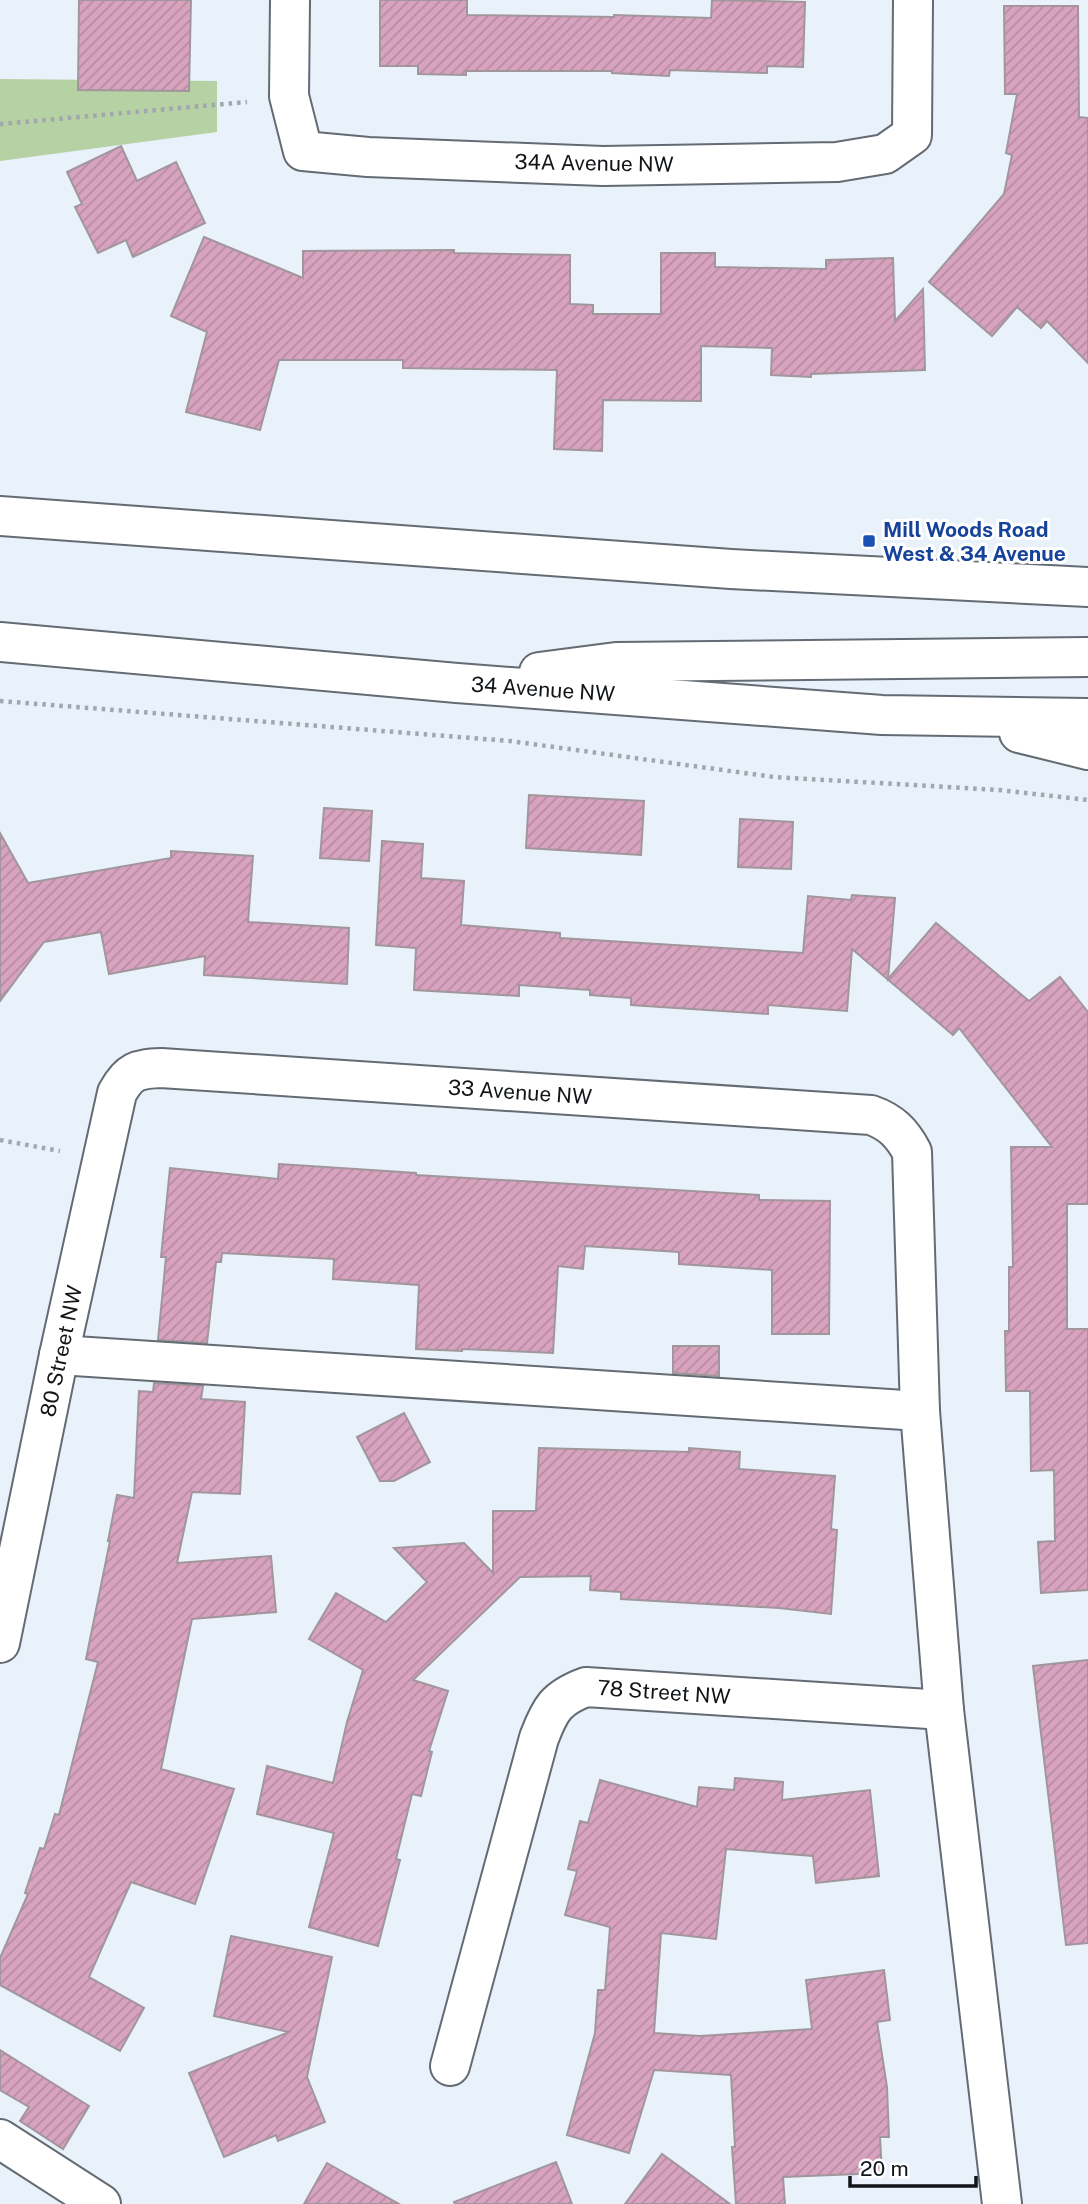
<svg xmlns="http://www.w3.org/2000/svg" width="1088" height="2204" font-family="'Public Sans',sans-serif">
<style>
.park{fill:#b6d1a3}
.building{fill:url(#building-hatch);stroke:#a1969b;stroke-width:2}
.lines{fill:none;stroke-linecap:round;stroke-linejoin:round}
.minor-casing{stroke:#646b73;stroke-width:42}
.major-casing{stroke:#646b73;stroke-width:42}
.path{stroke:#a1a7ae;stroke-width:4.5;stroke-dasharray:3.5 5;stroke-linecap:butt}
.minor{stroke:#fff;stroke-width:38}
.major{stroke:#fff;stroke-width:38}
.transit-dot{fill:#1a4fb4;stroke:#fff;stroke-width:2.5}
.labels{text-anchor:middle;dominant-baseline:central;stroke-width:6;stroke-linejoin:round;paint-order:stroke}
.street-label{font-size:21px;fill:#121518;stroke:#fff}
.transit-label{font-size:21px;font-weight:bold;fill:#164399;stroke:#fff;text-anchor:start}
</style>
<defs>
<pattern id="building-hatch" width="6" height="6" patternUnits="userSpaceOnUse" patternTransform="scale(1.75)"><rect width="6" height="6" fill="#d8a3bf"/><path d="M-1 1l2-2M0 6l6-6M5 7l2-2" fill="none" stroke="#b88ba3"/></pattern>
</defs>
<rect width="100%" height="100%" fill="#e9f1fa"/>
<!-- park -->
<polygon class="park" points="0,79 217,81 217,132 0,161"/>
<!-- building -->
<g class="building">
<polygon points="79,0 191,0 189,91 78,90"/>
<polygon points="380,0 467,0 467,15 614,17 614,15 711,18 712,0 805,2 803,67 767,66 767,73 670,70 669,76 612,73 612,71 466,71 466,75 418,74 418,66 380,66"/>
<polygon points="1004,6 1078,6 1079,117 1088,118 1088,363 1047,321 1041,328 1017,307 992,336 929,282 1004,194 1012,155 1006,153 1017,94 1005,94"/>
<polygon points="121,146 137,181 176,162 205,223 133,257 126,240 98,253 75,207 82,204 67,172"/>
<polygon points="204,237 303,278 303,251 454,250 454,253 570,255 570,304 593,305 593,314 661,314 661,253 715,253 715,267 826,269 826,260 893,258 895,321 923,289 925,370 811,374 811,377 771,375 772,348 701,346 701,401 603,400 602,451 554,449 557,370 403,368 403,360 279,360 260,430 186,412 207,332 171,316"/>
<polygon points="529,795 644,801 641,855 526,848"/>
<polygon points="324,808 372,811 369,861 320,858"/>
<polygon points="740,819 793,822 791,869 738,867"/>
<polygon points="0,833 28,883 171,858 171,851 253,856 248,922 349,928 347,984 204,975 205,956 109,974 101,932 44,942 0,1001"/>
<polygon points="382,841 423,844 421,878 464,881 461,925 560,933 560,938 803,953 808,896 851,900 852,895 895,898 888,979 936,923 1029,1001 1060,977 1088,1012 1088,1204 1067,1204 1067,1329 1088,1329 1088,1590 1041,1593 1038,1542 1055,1541 1054,1470 1031,1471 1030,1391 1006,1391 1005,1331 1009,1331 1009,1267 1013,1267 1011,1147 1052,1147 959,1028 953,1035 852,949 847,1011 768,1005 768,1014 631,1005 631,998 590,995 590,990 519,985 519,996 414,990 416,948 376,945"/>
<polygon points="279,1164 416,1173 416,1175 759,1195 759,1200 830,1201 829,1334 772,1334 772,1270 679,1264 679,1252 585,1246 583,1269 558,1266 553,1353 462,1349 462,1351 416,1349 419,1285 333,1279 334,1259 222,1253 221,1262 216,1262 207,1343 158,1340 166,1257 161,1257 170,1168 278,1179"/>
<polygon points="673,1346 719,1346 719,1376 673,1373"/>
<polygon points="154,1383 203,1386 201,1399 245,1402 240,1494 192,1492 177,1563 271,1556 276,1612 192,1619 161,1769 234,1789 195,1904 131,1882 89,1977 144,2008 120,2051 0,1985 0,1958 28,1894 25,1893 40,1848 44,1849 55,1814 59,1815 98,1662 86,1659 110,1541 108,1541 117,1495 134,1498 139,1391 153,1392"/>
<polygon points="404,1413 430,1462 394,1481 380,1481 357,1437"/>
<polygon points="539,1448 689,1452 689,1448 740,1452 739,1469 835,1476 831,1529 837,1530 831,1614 779,1608 621,1599 621,1592 590,1590 591,1576 520,1577 413,1680 448,1691 429,1751 432,1752 421,1796 412,1794 396,1859 400,1860 378,1946 309,1927 334,1833 257,1814 267,1766 333,1783 347,1722 363,1670 309,1639 336,1593 386,1622 427,1582 394,1548 464,1543 493,1573 493,1511 536,1511"/>
<polygon points="1088,1660 1088,1943 1066,1945 1033,1666"/>
<polygon points="735,1778 783,1782 782,1800 870,1790 879,1876 816,1883 813,1856 726,1849 716,1939 661,1933 654,2033 700,2036 812,2029 806,1980 884,1970 890,2020 877,2022 887,2087 889,2137 880,2137 882,2173 783,2177 785,2204 736,2204 732,2147 735,2147 731,2075 654,2070 629,2153 567,2135 595,2033 598,1990 605,1990 610,1927 565,1915 577,1871 568,1869 580,1821 588,1823 600,1780 697,1807 699,1787 734,1790"/>
<polygon points="231,1936 332,1957 307,2077 325,2122 278,2141 276,2135 224,2157 189,2073 289,2032 214,2016"/>
<polygon points="0,2050 89,2106 63,2149 20,2121 29,2107 0,2090"/>
<polygon points="662,2154 676,2164 730,2204 625,2204"/>
<polygon points="556,2162 572,2204 455,2204 454,2202"/>
<polygon points="327,2163 399,2204 304,2204"/>
</g>
<g class="lines">
<defs>
<g id="minor">
<polyline points="290,0 289,96 303,151 368,157 603,166 837,162 885,154 912,135 913,0"/>
<polyline points="59,1355 920,1411"/>
<path d="M0,1643L59,1355L117,1093C129,1071 137,1069 161,1068L871,1115C891,1122 902,1133 912,1152L920,1411L944,1710L1002,2204"/>
<path d="M450,2066L539,1738C550,1709 556,1698 586,1687L944,1710"/>
<polyline points="0,2139 101,2204"/>
</g>
<g id="major">
<polyline points="0,516 731,569 1088,587"/>
<polyline points="0,642 457,683 882,715 1088,718"/>
<polyline points="539,672 616,662 1088,657"/>
<polyline points="1019,733 1088,750"/>
</g>
</defs>
<!-- minor casing -->
<use href="#minor" class="minor-casing"/>
<!-- major casing -->
<use href="#major" class="major-casing"/>
<!-- path -->
<g class="path">
<polyline points="0,124 247,102"/>
<polyline points="0,701 510,741 774,777 999,790 1088,800"/>
<polyline points="0,1140 60,1151"/>
</g>
<!-- minor -->
<use href="#minor" class="minor"/>
<!-- major -->
<use href="#major" class="major"/>
</g>
<!-- markers -->
<rect class="transit-dot" x="862" y="534" width="14" height="14" rx="3.5"/>
<g class="labels">
<!-- street labels -->
<g class="street-label">
<text transform="translate(594 163) rotate(1)">34A Avenue NW</text>
<text transform="translate(543 689) rotate(4)">34 Avenue NW</text>
<text transform="translate(520 1092) rotate(4)">33 Avenue NW</text>
<text transform="translate(61 1351) rotate(-78)">80 Street NW</text>
<text transform="translate(664 1692) rotate(4)">78 Street NW</text>
</g>
<!-- transit labels -->
<g class="transit-label">
<text x="883" y="529">Mill Woods Road<tspan x="883" dy="24">West &amp; 34 Avenue</tspan></text>
</g>
</g>
<!-- scale -->
<path d="M850 2176v10h126v-10" fill="none" stroke="#121518" stroke-width="3.5"/>
<text x="860" y="2176" font-size="21" fill="#121518" stroke="#ffffff" stroke-width="5" paint-order="stroke">20 m</text>
</svg>
